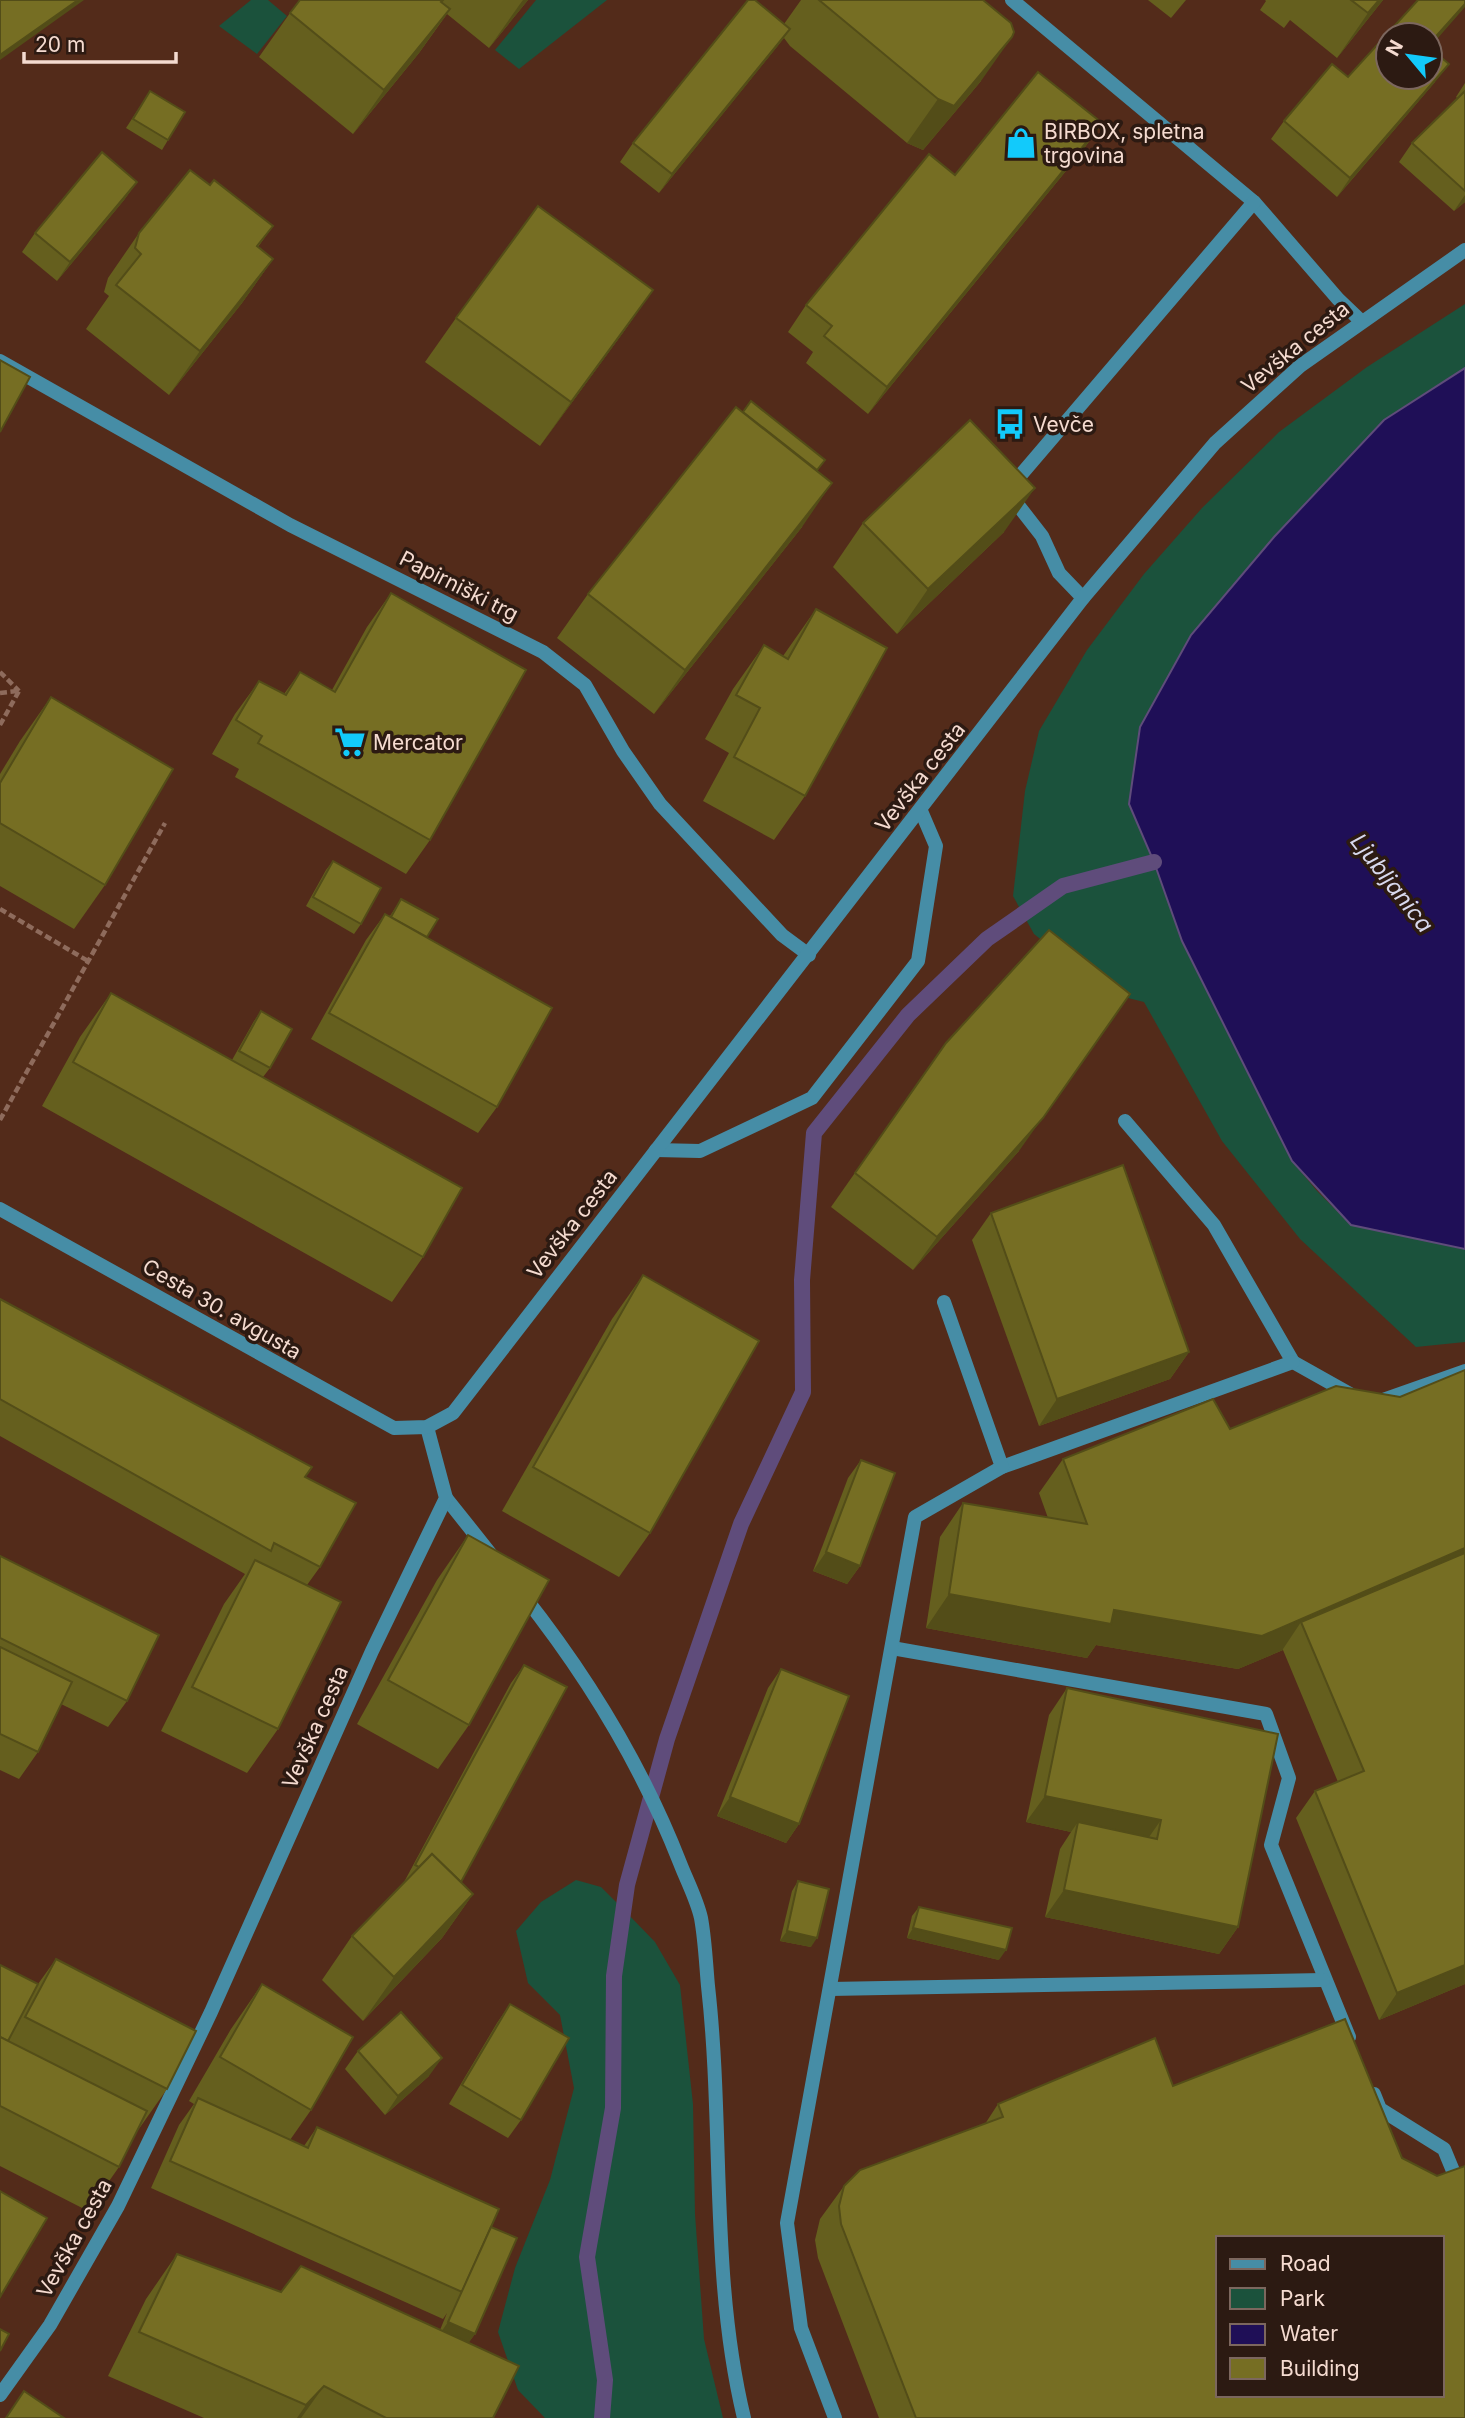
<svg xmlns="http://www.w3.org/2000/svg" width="1465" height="2418" font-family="Inter,sans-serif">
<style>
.green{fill:#1b523c}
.water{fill:#1f0f57;stroke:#5f4c7b;stroke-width:2}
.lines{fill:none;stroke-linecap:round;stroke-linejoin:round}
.stream{stroke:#5f4c7b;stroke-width:16}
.path{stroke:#8e6b5c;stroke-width:4.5;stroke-dasharray:7 3.5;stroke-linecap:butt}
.service{stroke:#468da6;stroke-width:14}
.minor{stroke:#468da6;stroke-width:14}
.tertiary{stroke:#468da6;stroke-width:14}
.wall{fill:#655f1e}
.shaded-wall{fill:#534d18}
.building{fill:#766e23;stroke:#534d18;stroke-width:2;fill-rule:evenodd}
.labels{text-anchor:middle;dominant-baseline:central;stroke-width:7;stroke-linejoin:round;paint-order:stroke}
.poi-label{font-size:21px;fill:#f5dbd0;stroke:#2c1a12;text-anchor:start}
.street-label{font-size:21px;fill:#f5dbd0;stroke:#2c1a12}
.water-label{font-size:23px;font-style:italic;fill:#d7d8ed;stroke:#2c1a12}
</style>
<rect width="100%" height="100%" fill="#532b1a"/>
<!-- green -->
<g class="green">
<polygon points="251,0 268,0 287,16 257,54 219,26"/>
<polygon points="536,0 607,0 519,69 495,50"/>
<polygon points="1465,304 1465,368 1384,420 1274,537 1191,635 1129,804 1154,862 1182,941 1292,1161 1317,1191 1351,1225 1465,1249 1465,1342 1416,1347 1300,1239 1222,1141 1144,1002 1108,993 1034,934 1013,896 1025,791 1039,731 1087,650 1144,574 1202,508 1279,432 1367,367"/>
<polygon points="576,1880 601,1887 625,1911 655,1942 680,1985 693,2104 695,2214 704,2339 723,2418 545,2418 518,2390 498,2332 515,2268 550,2180 574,2088 560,2015 528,1983 516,1931 541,1902"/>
</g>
<!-- water -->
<polygon class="water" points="1465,368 1465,1249 1351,1225 1292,1161 1182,941 1154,862 1129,804 1140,727 1191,635 1274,537 1384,420"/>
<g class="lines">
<!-- stream -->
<polyline class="stream" points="602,2418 605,2380 587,2257 613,2108 614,1976 627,1885 667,1739 741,1524 803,1392 802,1280 814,1133 908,1015 987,939 1063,886 1154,862"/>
<!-- path -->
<g class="path">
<polyline points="0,672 19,691"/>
<polyline points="0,693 18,691"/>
<polyline points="0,725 19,691"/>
<polyline points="0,909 88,961"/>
<polyline points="0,1120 165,823"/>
</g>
<!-- service -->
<g class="service">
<polyline points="1012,0 1254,202 1338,299 1361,321"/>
<polyline points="0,361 290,525 543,652 585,685 623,751 660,804 782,935 809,955"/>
<polyline points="1083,598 1059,573 1042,536 1007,491 1254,202"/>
<polyline points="1125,1121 1214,1225 1293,1362 1350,1394"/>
<polyline points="656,1150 700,1151 812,1098 918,961 936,846 921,811"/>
<polyline points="1377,1402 1465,1371"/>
<polyline points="1002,1467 1293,1362"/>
<polyline points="446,1498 493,1557"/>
<path d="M523,1595C588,1677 642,1766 680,1863C687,1881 697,1900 701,1918C705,1940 706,1964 708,1986C724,2129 710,2277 744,2418"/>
<polyline points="892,1648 1266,1714 1289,1778 1271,1845 1349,2037"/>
<polyline points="830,1989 1323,1980"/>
<polyline points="1374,2094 1380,2109 1444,2149 1465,2200"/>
<polyline points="835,2418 801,2328 787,2223 915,1517 1002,1467 944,1302"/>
</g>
<!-- minor -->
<polyline class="minor" points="0,2395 50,2325 118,2206 211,2012 372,1651 446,1498 427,1427"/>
<!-- tertiary -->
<polyline class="tertiary" points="0,1209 394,1428 427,1427 453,1413 1083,598 1215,443 1300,366 1465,250"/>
</g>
<!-- wall -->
<g class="wall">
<polygon points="300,0 528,0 489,48 447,14 419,53 353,134 259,57 290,13"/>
<polygon points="801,0 983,0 981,81 923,150 907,143 790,46 784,38 659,193 620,162 633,143 784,24"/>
<polygon points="1148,0 1186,0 1171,18"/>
<polygon points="1265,0 1383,0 1337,58 1290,20 1284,28 1260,10 1266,1"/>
<polygon points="1388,35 1435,82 1337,197 1271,139 1284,121 1348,77"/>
<polygon points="1465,83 1465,202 1454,211 1399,162 1412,143 1457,98 1456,97"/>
<polygon points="150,91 168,140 162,150 126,128"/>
<polygon points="1102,123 1083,150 868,414 806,363 813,352 788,332 806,305 955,175"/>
<polygon points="137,182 124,200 57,281 22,252 35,233"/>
<polygon points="210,185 273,226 258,247 273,259 242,303 169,395 86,329 109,296 104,292 108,278 139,233"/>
<polygon points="653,290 622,334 540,446 425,362 456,318"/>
<polygon points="743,412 825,460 817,471 802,527 654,714 557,638 588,594"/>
<polygon points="863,523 1004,532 897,634 833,567"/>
<polygon points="391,593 430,840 406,874 235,777 239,769 212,754 235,714 259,681 284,694 300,672 332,690 367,627"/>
<polygon points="816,609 805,796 774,840 703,801 729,753 705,739 733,689 764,645 783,656"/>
<polygon points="51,697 105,885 74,929 0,886 0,774 20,741"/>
<polygon points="333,861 361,924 354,934 306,906 326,870"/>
<polygon points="401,899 427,937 497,1107 478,1133 311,1039 366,940 385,914 390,916"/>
<polygon points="111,993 232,1060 254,1021 261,1011 270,1068 263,1077 423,1257 392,1302 42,1106 80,1037"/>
<polygon points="946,1043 1019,1151 913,1270 831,1207"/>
<polygon points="991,1213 1189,1352 1170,1379 1039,1426 972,1240"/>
<polygon points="643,1275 650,1533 619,1577 502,1511 612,1319"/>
<polygon points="0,1299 305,1477 320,1567 307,1585 278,1729 247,1773 161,1731 224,1604 245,1574 0,1436"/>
<polygon points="1465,1370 1465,1984 1379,2020 1296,1818 1315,1791 1338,1782 1283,1650 1238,1669 1096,1645 1087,1658 926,1628 940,1537 963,1503 1048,1518 1039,1493 1063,1459 1400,1397"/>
<polygon points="861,1460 860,1566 847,1584 813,1571 848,1478"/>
<polygon points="468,1535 469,1725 438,1769 357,1724 437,1580"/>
<polygon points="0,1556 127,1701 108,1727 61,1704 38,1752 19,1779 0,1770"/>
<polygon points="524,1665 461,1882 473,1894 442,1938 363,2021 322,1980 352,1936 403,1884 511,1683"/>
<polygon points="781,1669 799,1824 786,1843 717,1816 768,1688"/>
<polygon points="1067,1688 1238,1927 1219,1954 1045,1917 1060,1849 1071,1832 1026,1822 1049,1715"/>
<polygon points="798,1881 811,1947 780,1941 792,1891"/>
<polygon points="919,1907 999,1960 907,1938 912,1916"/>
<polygon points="56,1959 167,2089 136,2133 119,2167 88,2211 0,2166 0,1965 38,1984"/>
<polygon points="262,1984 311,2110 290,2140 304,2146 317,2127 491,2227 475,2334 468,2343 493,2418 204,2418 108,2376 146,2299 177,2254 281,2292 440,2330 447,2313 443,2319 151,2188 179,2125 194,2104 189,2101 231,2029"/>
<polygon points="510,2004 521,2120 508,2138 449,2104 497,2023"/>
<polygon points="358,2051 429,2076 385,2115 345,2069"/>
<polygon points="1173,2086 1465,2418 879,2418 818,2258 815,2240 820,2219 844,2186 985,2124 998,2104"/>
</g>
<!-- shaded-wall -->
<g class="shaded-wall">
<polygon points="78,0 84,0 0,60 0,55"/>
<polygon points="523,0 528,0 489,48 520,4"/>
<polygon points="1379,0 1383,0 1337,58 1368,13"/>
<polygon points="1465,4 1465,7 1430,47 1430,43"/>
<polygon points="450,9 419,53 353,134 384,90"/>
<polygon points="790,29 777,47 659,193 672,174"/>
<polygon points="1012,37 981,81 923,150 907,143 938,99"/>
<polygon points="1449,64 1435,82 1337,197 1350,178"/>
<polygon points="1102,123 1083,150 868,414 887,387"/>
<polygon points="137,182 124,200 57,281 70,262"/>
<polygon points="1465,195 1465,202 1454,211"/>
<polygon points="273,259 242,303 169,395 200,351"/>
<polygon points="653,290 622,334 540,446 571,402"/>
<polygon points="832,483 802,527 654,714 685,670"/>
<polygon points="1035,488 1004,532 897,634 928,589"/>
<polygon points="1130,994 1019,1151 913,1270 937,1237"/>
<polygon points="1189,1352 1170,1379 1039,1426 1057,1399"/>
<polygon points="1465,1548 1465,1572 1301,1622 1283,1649 1283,1650 1238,1669 1096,1645 1087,1658 926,1628 949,1594 1114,1610"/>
<polygon points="826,1552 860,1566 847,1584 813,1571"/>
<polygon points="1045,1796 1161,1820 1142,1847 1078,1822 1071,1832 1026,1822"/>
<polygon points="730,1797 799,1824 786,1843 717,1816"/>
<polygon points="1064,1890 1238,1927 1219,1954 1045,1917"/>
<polygon points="473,1894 442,1938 363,2021 394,1977"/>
<polygon points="913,1928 1006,1950 999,1960 907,1938"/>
<polygon points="787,1931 817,1938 811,1947 780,1941"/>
<polygon points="1465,1965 1465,1984 1379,2020 1397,1993"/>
<polygon points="442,2058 429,2076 385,2115 398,2096"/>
<polygon points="448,2322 475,2334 462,2352 435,2341"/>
<polygon points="324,2386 301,2418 297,2418 306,2405"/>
</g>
<!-- building -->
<g class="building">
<polygon points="0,0 78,0 0,55"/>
<polygon points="300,0 443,0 441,2 450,9 384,90 290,13"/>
<polygon points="748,0 755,0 790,29 672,174 633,143"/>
<polygon points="819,0 983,0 1011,23 1014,32 1012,37 954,106 938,99"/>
<polygon points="1351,0 1379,0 1368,13"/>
<polygon points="1418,0 1465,0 1465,4 1430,43 1430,35 1388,35 1388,77 1430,77 1430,48 1449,64 1350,178 1284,121 1332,64 1348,77"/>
<polygon points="1038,72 1102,123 887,387 824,336 832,326 806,305 929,154 955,175"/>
<polygon points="150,91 185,112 168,140 133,119"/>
<polygon points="1465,91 1465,191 1412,143"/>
<polygon points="102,152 137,182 70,262 35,233"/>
<polygon points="190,170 210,185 214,180 273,226 257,246 273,259 200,351 116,285 141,254 135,248 139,233"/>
<polygon points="538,206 653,290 571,402 456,318"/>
<polygon points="0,360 30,377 0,432"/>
<polygon points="751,401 825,460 817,470 743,412"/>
<polygon points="736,407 832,483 685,670 588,594"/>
<polygon points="970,420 1035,488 928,589 863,523"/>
<polygon points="391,593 526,670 430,840 258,743 262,736 236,720 259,681 286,695 300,672 335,692"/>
<polygon points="816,609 887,648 805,796 734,757 760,708 736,695 764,645 788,659"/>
<polygon points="51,697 173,769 105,885 0,823 0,783"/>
<polygon points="333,861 381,888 361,924 313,897"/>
<polygon points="401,899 438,919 427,937 391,917"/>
<polygon points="385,914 552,1008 497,1107 329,1013"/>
<polygon points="1049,930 1130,994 1043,1118 937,1237 855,1173 946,1043"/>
<polygon points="111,993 462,1188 423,1257 73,1062"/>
<polygon points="261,1011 292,1029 270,1068 239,1051"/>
<polygon points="1123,1165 1189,1352 1057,1399 991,1213"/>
<polygon points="643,1275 759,1341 650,1533 533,1467"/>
<polygon points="0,1299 312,1467 305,1477 356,1503 320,1567 274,1543 271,1551 0,1399"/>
<polygon points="1465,1370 1465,1548 1262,1636 1114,1610 1111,1624 949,1594 963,1503 1087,1524 1063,1459 1213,1399 1230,1429 1336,1386 1400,1397"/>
<polygon points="861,1460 895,1473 860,1566 826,1552"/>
<polygon points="468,1535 549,1580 469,1725 388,1680"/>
<polygon points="1465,1553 1465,1965 1397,1993 1315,1791 1364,1771 1301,1622"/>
<polygon points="0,1556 159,1635 127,1701 0,1638"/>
<polygon points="255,1560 341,1602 278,1729 192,1687"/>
<polygon points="0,1647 72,1682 38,1752 0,1734"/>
<polygon points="524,1665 567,1687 461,1882 432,1854 419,1867 415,1865"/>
<polygon points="781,1669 849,1696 799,1824 730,1797"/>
<polygon points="1067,1688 1278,1734 1238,1927 1064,1890 1078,1822 1157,1839 1161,1820 1045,1796"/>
<polygon points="432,1854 473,1894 394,1977 352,1936"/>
<polygon points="798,1881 829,1889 817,1938 787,1931"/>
<polygon points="919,1907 1012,1928 1006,1950 913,1928"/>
<polygon points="56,1959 196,2031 167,2089 25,2017"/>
<polygon points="0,1965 38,1984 8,2041 0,2037"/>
<polygon points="262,1984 353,2037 311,2110 220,2057"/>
<polygon points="510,2004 569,2038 521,2120 462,2085"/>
<polygon points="401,2012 442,2058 398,2096 358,2051"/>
<path d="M1345,2019L1402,2158L1437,2176L1465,2166V2418H916L841,2224L839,2206L844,2186L860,2170L1003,2117L998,2104L1155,2038L1173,2086ZM1218,2238H1442V2395H1218Z"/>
<polygon points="0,2037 147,2111 119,2167 0,2106"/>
<polygon points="198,2098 308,2148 317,2127 499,2209 462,2292 170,2161"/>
<polygon points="0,2191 47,2218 0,2297"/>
<polygon points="491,2227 517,2238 475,2334 448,2322"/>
<polygon points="177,2254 281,2292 301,2266 519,2366 493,2418 386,2418 324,2386 306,2405 139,2332"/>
<polygon points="0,2329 9,2334 0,2351"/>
<polygon points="24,2391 64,2418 6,2418"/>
</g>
<!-- icons -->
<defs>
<symbol id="shop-bare" viewBox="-9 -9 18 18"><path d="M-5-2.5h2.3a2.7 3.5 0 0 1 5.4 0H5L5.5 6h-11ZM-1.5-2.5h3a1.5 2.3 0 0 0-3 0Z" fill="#12cafb" stroke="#2c1a12" stroke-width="2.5" paint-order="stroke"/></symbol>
<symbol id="bus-bare" viewBox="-9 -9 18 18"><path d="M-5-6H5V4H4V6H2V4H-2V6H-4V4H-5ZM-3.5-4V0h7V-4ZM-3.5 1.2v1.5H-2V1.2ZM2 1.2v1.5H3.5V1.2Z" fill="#12cafb" stroke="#2c1a12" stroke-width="2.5" paint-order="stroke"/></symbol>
<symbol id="supermarket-bare" viewBox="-9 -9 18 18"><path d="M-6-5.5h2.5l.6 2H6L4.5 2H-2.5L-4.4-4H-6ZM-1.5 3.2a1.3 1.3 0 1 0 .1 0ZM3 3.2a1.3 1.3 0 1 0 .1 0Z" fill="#12cafb" stroke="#2c1a12" stroke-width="2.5" paint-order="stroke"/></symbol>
</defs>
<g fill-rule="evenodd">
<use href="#shop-bare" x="999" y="121" width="44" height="44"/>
<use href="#bus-bare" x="988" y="402" width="44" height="44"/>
<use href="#supermarket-bare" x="328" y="720" width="44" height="44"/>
</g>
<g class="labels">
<!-- poi labels -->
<g class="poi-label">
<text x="1044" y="131">BIRBOX, spletna<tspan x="1044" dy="24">trgovina</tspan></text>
<text x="1033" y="424">Vevče</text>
<text x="373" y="742">Mercator</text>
</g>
<!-- street labels -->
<g class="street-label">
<text transform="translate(1295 347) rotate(-39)">Vevška cesta</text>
<text transform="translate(459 586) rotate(27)">Papirniški trg</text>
<text transform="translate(920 777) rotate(-52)">Vevška cesta</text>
<text transform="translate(572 1224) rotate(-52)">Vevška cesta</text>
<text transform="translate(222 1309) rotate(30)">Cesta 30. avgusta</text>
<text transform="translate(315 1727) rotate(-66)">Vevška cesta</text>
<text transform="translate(74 2238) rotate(-61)">Vevška cesta</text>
</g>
<!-- water labels -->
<g class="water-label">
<text transform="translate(1392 883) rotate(52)">Ljubljanica</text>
</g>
</g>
<!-- legend -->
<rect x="1216" y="2236" width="228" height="161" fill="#2c1a12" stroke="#7c675e" stroke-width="2"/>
<rect x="1230" y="2259" width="35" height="10" fill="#468da6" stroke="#7c675e" stroke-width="2"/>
<text x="1280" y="2271" font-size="21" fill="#f5dbd0">Road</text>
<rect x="1230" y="2288" width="35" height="21" fill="#1b523c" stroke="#7c675e" stroke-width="2"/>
<text x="1280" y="2306" font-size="21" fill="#f5dbd0">Park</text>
<rect x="1230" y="2324" width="35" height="21" fill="#1f0f57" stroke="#7c675e" stroke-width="2"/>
<text x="1280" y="2341" font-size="21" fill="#f5dbd0">Water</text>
<rect x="1230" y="2358" width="35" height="21" fill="#766e23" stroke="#7c675e" stroke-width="2"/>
<text x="1280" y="2376" font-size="21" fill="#f5dbd0">Building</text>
<!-- north arrow -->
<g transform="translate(1409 56) rotate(299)"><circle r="33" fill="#2c1a12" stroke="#7c675e" stroke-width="2"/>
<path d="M0-5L12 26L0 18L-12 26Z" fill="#12cafb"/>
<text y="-10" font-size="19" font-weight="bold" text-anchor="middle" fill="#f5dbd0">N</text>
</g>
<!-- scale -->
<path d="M24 52v10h152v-10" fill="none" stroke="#f5dbd0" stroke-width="3.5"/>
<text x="35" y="52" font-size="21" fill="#f5dbd0" stroke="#2c1a12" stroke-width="5" paint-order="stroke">20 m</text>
</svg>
